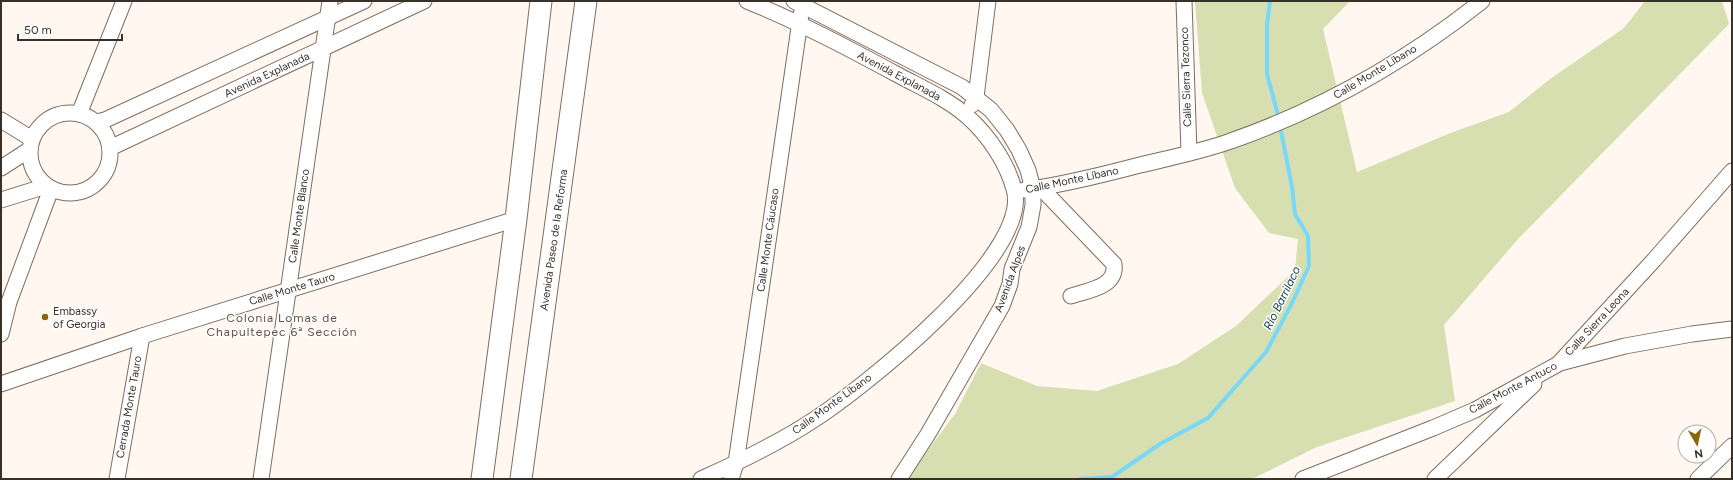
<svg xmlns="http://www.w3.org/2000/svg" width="1733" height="480" font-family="Figtree,sans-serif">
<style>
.green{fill:#d7dfb0}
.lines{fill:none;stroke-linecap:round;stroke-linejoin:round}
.stream{stroke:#78d8f8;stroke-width:4}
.street-casing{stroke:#7e6d5e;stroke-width:17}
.secondary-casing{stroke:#7e6d5e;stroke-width:23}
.street{stroke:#fff;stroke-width:15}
.secondary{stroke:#fff;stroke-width:21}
.poi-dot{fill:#8e660a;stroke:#fff;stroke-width:1.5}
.labels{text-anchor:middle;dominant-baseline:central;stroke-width:3;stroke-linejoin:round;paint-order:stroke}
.street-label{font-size:11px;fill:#38312a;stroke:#fff}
.poi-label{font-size:11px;fill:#38312a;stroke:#fff;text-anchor:start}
.water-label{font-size:12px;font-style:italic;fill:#14404d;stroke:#fff}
.neighbourhood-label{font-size:12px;letter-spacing:1px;fill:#5f4f41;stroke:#fff}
</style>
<rect width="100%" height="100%" fill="#fff7f0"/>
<!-- green -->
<polygon class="green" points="1195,1 1350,1 1323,29 1357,172 1453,132 1509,112 1550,79 1624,28 1645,1 1722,1 1729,24 1519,238 1444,325 1455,401 1317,447 1252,479 906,479 955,414 981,363 1037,386 1097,391 1178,364 1236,326 1295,270 1298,239 1269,233 1235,188 1202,93"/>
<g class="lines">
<!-- stream -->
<g class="stream">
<polyline points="1270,1 1267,25 1267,74 1279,119"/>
<polyline points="1080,479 1112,477 1160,444 1208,418 1266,352 1292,303 1309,266 1308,236 1295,214 1292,187 1280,126"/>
</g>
<defs>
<g id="street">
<polyline points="794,1 962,87 991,110 1007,130 1019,150 1028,170 1033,189 1033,205 1029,227 1012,269 1010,284 1002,306 928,434 899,479"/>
<polyline points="1184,1 1189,153"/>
<polyline points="972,105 976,97 988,1"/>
<circle cx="70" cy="153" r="40"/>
<polyline points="79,114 124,1"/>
<polyline points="1,120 32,139"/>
<polyline points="96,122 105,120 364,1"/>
<polyline points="110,148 424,1"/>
<polyline points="1,168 29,150"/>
<path d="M1041,188L1114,264C1117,287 1089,290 1071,296"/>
<path d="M1024,190C1063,185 1102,175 1140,165C1169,158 1199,152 1228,142C1320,110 1405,62 1482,1"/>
<polyline points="1,200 46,186"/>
<polyline points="1,334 9,302 51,189"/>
<polyline points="1560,362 1654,260 1732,171"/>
<polyline points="1,384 142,336 516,219"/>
<polyline points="117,479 142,336"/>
<polyline points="261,479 330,1"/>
<path d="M701,479C739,462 777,444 812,421C862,389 1033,254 1014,189C1007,163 989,136 968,117C948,99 922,88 898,75C848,48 799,22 747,1"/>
<polyline points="731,479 736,463 801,14"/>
<polyline points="1303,479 1433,428 1475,410 1560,363 1625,346 1692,334 1732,329"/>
<polyline points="1435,479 1534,384"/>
<polyline points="1698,479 1732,446"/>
</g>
<g id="secondary">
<polyline points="482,479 516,219 541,1"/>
<polyline points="521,479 586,1"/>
</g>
</defs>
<!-- street casing -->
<use href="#street" class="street-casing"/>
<!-- secondary casing -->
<use href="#secondary" class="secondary-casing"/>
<!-- street -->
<use href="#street" class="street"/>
<!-- secondary -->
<use href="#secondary" class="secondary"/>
</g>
<!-- markers -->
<circle class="poi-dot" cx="45" cy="317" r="4"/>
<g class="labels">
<!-- street labels -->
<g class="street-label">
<text transform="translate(1375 72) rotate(-31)">Calle Monte Líbano</text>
<text transform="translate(267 75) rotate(-25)">Avenida Explanada</text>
<text transform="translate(899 76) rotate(28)">Avenida Explanada</text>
<text transform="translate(1186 77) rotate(-92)">Calle Sierra Tezonco</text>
<text transform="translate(1072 180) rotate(-12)">Calle Monte Líbano</text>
<text transform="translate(299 216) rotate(-82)">Calle Monte Blanco</text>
<text transform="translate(554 240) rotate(-82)">Avenida Paseo de la Reforma</text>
<text transform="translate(768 240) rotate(-82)">Calle Monte Cáucaso</text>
<text transform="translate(1010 279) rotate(-70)">Avenida Alpes</text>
<text transform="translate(292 289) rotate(-17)">Calle Monte Tauro</text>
<text transform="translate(1597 322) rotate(-47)">Calle Sierra Leona</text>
<text transform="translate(1513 388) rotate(-28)">Calle Monte Antuco</text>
<text transform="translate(832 404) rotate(-36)">Calle Monte Líbano</text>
<text transform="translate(129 407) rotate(-80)">Cerrada Monte Tauro</text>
</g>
<!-- poi labels -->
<g class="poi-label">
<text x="53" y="311">Embassy<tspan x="53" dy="13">of Georgia</tspan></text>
</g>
<!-- water labels -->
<g class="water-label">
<text transform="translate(1282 298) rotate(-64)">Río Barrilaco</text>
</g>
<!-- neighbourhood labels -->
<g class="neighbourhood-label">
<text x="282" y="318">Colonia Lomas de<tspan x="282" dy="14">Chapultepec 6ª Sección</tspan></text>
</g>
</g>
<!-- border -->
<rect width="1733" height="480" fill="none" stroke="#38312a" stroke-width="4"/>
<!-- north arrow -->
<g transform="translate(1697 444) rotate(171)"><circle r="19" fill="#ffffff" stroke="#afadaa"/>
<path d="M0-3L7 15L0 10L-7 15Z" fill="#8e660a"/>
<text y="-6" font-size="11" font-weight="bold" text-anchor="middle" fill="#38312a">N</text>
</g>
<!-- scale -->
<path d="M18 34v6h104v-6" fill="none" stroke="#38312a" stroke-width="2"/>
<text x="24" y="34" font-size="12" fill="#38312a" stroke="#ffffff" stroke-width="3" paint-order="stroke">50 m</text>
</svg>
